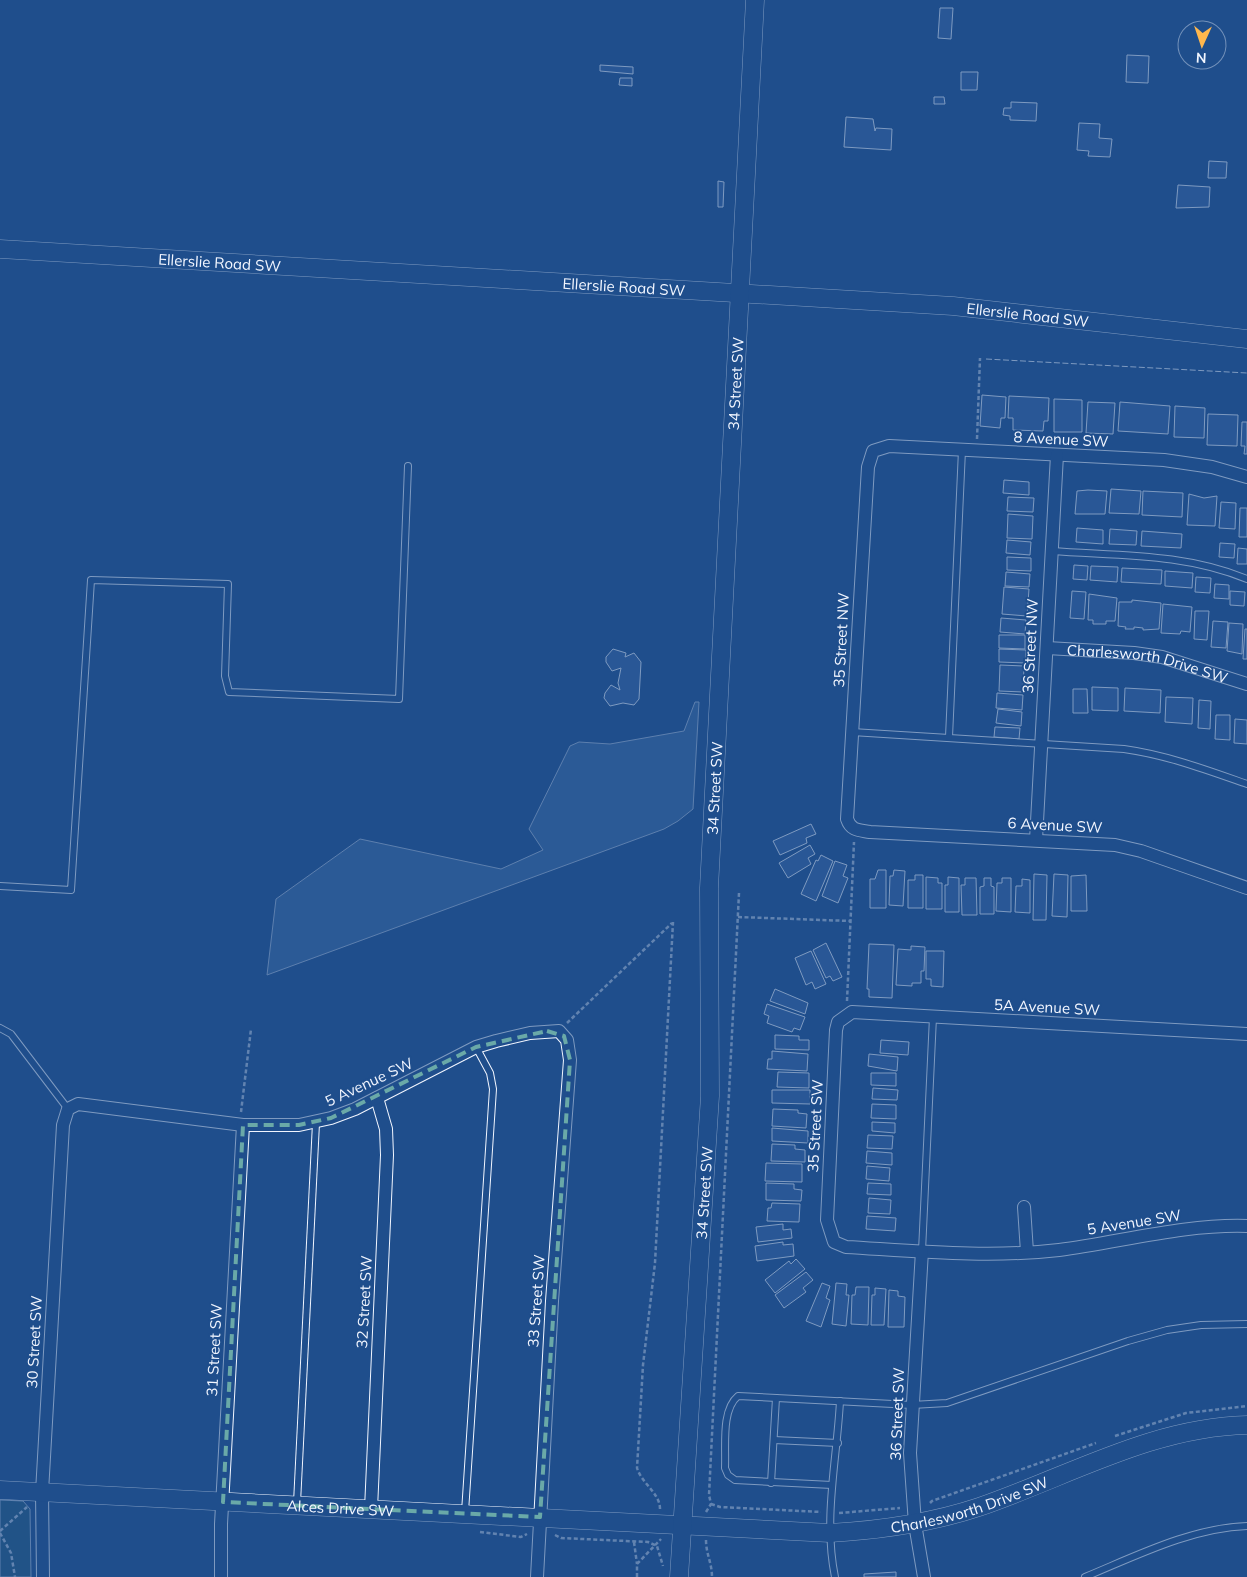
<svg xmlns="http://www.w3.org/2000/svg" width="1247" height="1577" font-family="Mulish,sans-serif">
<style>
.green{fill:#245a82;stroke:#a8bbd7}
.water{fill:#3b69a3;stroke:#a8bbd7}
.building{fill:#3563a3;stroke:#f2f6ff}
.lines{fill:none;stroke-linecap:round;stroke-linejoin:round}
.lane-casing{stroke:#f2f6ff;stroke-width:8}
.street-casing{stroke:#f2f6ff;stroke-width:14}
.secondary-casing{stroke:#f2f6ff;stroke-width:19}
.path{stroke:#b3c4dc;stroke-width:2.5;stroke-dasharray:4 2.5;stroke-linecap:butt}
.lane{stroke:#1f4e8c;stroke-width:6}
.street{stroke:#1f4e8c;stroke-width:12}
.secondary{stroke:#1f4e8c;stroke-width:18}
.fence{stroke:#f2f6ff;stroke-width:1;stroke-dasharray:6 2.5;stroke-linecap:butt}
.marked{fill:none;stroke:#6aa9a8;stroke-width:4;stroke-dasharray:10 6;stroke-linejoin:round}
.labels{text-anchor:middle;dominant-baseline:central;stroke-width:4;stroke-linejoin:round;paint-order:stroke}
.street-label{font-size:15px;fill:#f2f6ff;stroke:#1f4e8c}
</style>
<rect width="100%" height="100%" fill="#1f4e8c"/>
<!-- green -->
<polygon class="green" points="0,1500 23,1501 30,1509 31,1577 0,1577"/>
<!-- water -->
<polygon class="water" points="695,702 699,702 693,809 678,821 664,829 267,975 276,899 360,839 501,869 543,850 529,829 570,746 579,742 610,744 684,731"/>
<!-- building -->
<g class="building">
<polygon points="940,8 953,8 951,39 938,38"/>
<polygon points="1127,55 1149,56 1148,83 1126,82"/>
<polygon points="600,65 633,67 633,74 600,71"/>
<polygon points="961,72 978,72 977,90 961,90"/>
<polygon points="620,78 632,78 632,86 619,85"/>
<polygon points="934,97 944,97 945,104 934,104"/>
<polygon points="1011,102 1037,103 1036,121 1010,120 1010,116 1003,115 1004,108 1011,108"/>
<polygon points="846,117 873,119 875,131 876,128 892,129 891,150 844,147"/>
<polygon points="1079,123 1100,124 1099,138 1112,139 1110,157 1088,156 1089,151 1077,150"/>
<polygon points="1209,161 1227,162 1226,178 1208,178"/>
<polygon points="718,181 724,182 723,207 718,207"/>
<polygon points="1178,185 1210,187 1209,207 1176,208"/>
<polygon points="982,395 1006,397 1005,418 1001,418 1000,428 980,426"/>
<polygon points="1009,396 1049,398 1048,421 1044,421 1043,431 1013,430 1013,418 1008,418"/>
<polygon points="1054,399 1082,400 1082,432 1054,432"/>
<polygon points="1088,402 1115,403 1113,434 1086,433"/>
<polygon points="1120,402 1170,406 1168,434 1118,431"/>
<polygon points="1175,406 1205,408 1204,438 1174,437"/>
<polygon points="1208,414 1238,415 1237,446 1207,445"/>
<polygon points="1242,422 1247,422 1247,454 1244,454 1245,446 1241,446"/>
<polygon points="1004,480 1029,482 1029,495 1003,493"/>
<polygon points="1111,489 1141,491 1139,514 1109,513"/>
<polygon points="1088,490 1107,491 1105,514 1075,514 1077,491"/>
<polygon points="1143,491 1183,493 1182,517 1142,515"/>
<polygon points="1189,494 1204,498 1217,496 1215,526 1187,525"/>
<polygon points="1008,497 1034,498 1033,512 1007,511"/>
<polygon points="1221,502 1236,503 1235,529 1219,528"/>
<polygon points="1240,508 1247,508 1247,537 1239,537"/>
<polygon points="1008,514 1033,516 1032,539 1007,538"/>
<polygon points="1077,528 1103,530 1103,544 1076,542"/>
<polygon points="1110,529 1137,531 1136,545 1109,544"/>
<polygon points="1142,531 1182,534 1181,548 1141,546"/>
<polygon points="1007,540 1031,542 1030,555 1006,553"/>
<polygon points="1220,543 1235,544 1234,558 1219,557"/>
<polygon points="1238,548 1247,549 1247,564 1237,564"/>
<polygon points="1007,557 1031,558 1031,571 1007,570"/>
<polygon points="1074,565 1088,566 1087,580 1073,579"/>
<polygon points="1091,566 1118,567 1117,582 1090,580"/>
<polygon points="1122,568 1162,570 1161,584 1121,582"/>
<polygon points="1165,571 1193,573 1192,588 1165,586"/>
<polygon points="1006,572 1030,574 1029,587 1005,586"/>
<polygon points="1196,577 1211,578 1210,593 1195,592"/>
<polygon points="1215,584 1229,585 1229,599 1214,598"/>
<polygon points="1004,587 1029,589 1027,616 1002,614"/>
<polygon points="1072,591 1086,592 1084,619 1070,618"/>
<polygon points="1230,591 1245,592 1244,606 1230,605"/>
<polygon points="1089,594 1117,598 1115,621 1106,621 1106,624 1093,624 1093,620 1088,620"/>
<polygon points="1132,600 1161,603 1159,629 1143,630 1143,628 1134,627 1134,629 1125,629 1126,627 1118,626 1119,602 1132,602"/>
<polygon points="1163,604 1192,607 1190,632 1181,631 1180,634 1161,633"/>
<polygon points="1195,611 1209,611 1207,640 1194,639"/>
<polygon points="1001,618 1026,620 1025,634 1000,632"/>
<polygon points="1213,621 1228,622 1226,648 1211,647"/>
<polygon points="1229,623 1243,624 1242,654 1227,651"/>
<polygon points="1245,629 1247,629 1247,659 1243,659"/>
<polygon points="999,635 1025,635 1025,649 999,648"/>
<polygon points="613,649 626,653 625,657 634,653 641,662 639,699 634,705 623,703 610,706 604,698 605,693 611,685 620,690 618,683 621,668 612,671 606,662 606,657"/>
<polygon points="999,649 1026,650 1025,663 999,662"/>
<polygon points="1000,665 1024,666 1023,692 999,691"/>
<polygon points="1092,687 1118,688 1118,711 1092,710"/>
<polygon points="1125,688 1161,690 1160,713 1124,711"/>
<polygon points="1073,689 1087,689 1088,713 1073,713"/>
<polygon points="997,693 1023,695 1022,710 996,708"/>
<polygon points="1166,697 1193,698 1192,724 1165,722"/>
<polygon points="1199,700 1211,701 1210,729 1198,728"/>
<polygon points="998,709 1022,712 1021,726 996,723"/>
<polygon points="1216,715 1230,715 1230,740 1215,739"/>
<polygon points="1235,719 1247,720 1247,744 1234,743"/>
<polygon points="995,727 1020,728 1019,739 994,737"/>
<polygon points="811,824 816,834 806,838 807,843 780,855 773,841"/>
<polygon points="810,845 815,854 808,858 811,864 788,878 779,863"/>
<polygon points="821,855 833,861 816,901 801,894 816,860 818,861"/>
<polygon points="835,861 847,865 843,876 848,878 838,903 822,896"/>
<polygon points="878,870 886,870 886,908 870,908 870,879 875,879"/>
<polygon points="894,870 905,871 903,906 889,905 890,876 893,876"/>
<polygon points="1034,874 1047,875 1046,920 1033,920"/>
<polygon points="1054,874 1068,875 1067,917 1052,916"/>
<polygon points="915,875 923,875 923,908 908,908 908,880 915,880"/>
<polygon points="1086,875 1087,911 1071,911 1071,876"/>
<polygon points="926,877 938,878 938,883 942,883 942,909 926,909"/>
<polygon points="948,877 959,878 959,912 945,912 945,885 948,885"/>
<polygon points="965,878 976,878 977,915 962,915 961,885 965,885"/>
<polygon points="984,878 991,878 991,886 994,887 994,914 980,914 980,887 984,886"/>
<polygon points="1002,878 1011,878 1011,912 996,911 997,883 1002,883"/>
<polygon points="1022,879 1030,880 1030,913 1015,912 1016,886 1022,886"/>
<polygon points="826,943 842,977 833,981 830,976 826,978 813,950"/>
<polygon points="869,944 894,945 892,998 869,997 869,989 867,989"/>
<polygon points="911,946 925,947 924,971 921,971 921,983 912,983 912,986 896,985 898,949 911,950"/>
<polygon points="811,951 826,984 815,989 812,982 806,985 795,958"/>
<polygon points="926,951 944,951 943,987 931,986 931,979 926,979"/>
<polygon points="775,989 808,1003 805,1014 770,1001"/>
<polygon points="767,1004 805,1017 800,1030 794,1028 792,1032 767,1023 769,1016 764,1014"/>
<polygon points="775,1035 799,1036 799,1040 809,1040 809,1050 775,1049"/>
<polygon points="881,1040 909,1042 908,1055 880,1053"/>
<polygon points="772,1051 808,1054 807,1071 767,1069 768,1059 772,1059"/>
<polygon points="869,1054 898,1057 897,1071 868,1066"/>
<polygon points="778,1072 809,1073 809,1088 777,1087"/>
<polygon points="871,1073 896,1073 896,1086 871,1085"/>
<polygon points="873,1088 898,1090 897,1100 872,1099"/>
<polygon points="772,1090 810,1090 810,1104 772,1103"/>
<polygon points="872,1104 896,1105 896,1119 871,1118"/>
<polygon points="773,1109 798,1110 798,1113 807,1114 806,1128 772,1126"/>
<polygon points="872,1122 895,1123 895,1133 872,1131"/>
<polygon points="772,1128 808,1131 808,1143 772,1141"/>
<polygon points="868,1135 893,1136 892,1149 867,1148"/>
<polygon points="772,1144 795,1145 795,1149 805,1150 805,1162 771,1161"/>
<polygon points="867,1151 892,1153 892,1165 866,1163"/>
<polygon points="766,1163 802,1164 802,1182 765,1181"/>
<polygon points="867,1166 890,1168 889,1181 866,1179"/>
<polygon points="766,1183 794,1184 794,1189 802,1190 801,1201 766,1200"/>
<polygon points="868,1183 891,1184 891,1195 867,1194"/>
<polygon points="869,1198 891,1200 890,1214 868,1213"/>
<polygon points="772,1203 800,1204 799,1222 767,1221 768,1208 771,1208"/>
<polygon points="867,1216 896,1218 895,1231 866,1229"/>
<polygon points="783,1224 783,1230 791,1229 792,1238 758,1242 756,1227"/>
<polygon points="783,1242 783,1245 793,1244 794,1256 757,1261 755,1246"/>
<polygon points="796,1259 805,1269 775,1293 765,1280 789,1261 791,1264"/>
<polygon points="806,1272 813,1280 803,1288 806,1292 784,1308 775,1295"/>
<polygon points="822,1283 830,1286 826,1298 830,1300 821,1327 806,1321"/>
<polygon points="836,1283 847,1284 846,1295 849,1295 846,1326 832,1324"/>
<polygon points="856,1287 869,1287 868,1325 851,1324 852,1295 855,1295"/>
<polygon points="875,1288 886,1289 884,1325 871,1325 872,1295 875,1295"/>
<polygon points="889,1290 898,1291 898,1296 905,1297 904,1327 888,1327"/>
<polygon points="896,1572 896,1577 864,1577 864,1574"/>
</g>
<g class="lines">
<defs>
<g id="lane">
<path d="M1052,551C1119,556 1184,553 1247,579"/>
<path d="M852,732L1124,749C1167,755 1207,770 1247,784"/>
<polyline points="949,737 962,450"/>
<polyline points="0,886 71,890 91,580 228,584 225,676 229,692 399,699 408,466"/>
<polyline points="0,1028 11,1034 68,1109"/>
<polyline points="922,1251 933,1017"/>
<polyline points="774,1440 838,1443"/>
<polyline points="771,1483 776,1398"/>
<path d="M832,1485L735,1480L728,1475L725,1468C726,1446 721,1410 738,1396L912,1405L947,1403L1128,1341L1167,1330L1201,1325L1247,1324"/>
<polyline points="297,1503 316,1123"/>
<polyline points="465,1512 493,1089 490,1073 476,1047"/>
<path d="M835,1577C823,1519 837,1459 840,1401"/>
<path d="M1085,1577C1136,1556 1191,1528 1247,1526"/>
</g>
<g id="street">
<path d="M1247,477L1212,467L1164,460L889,446L873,451L868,467L847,819C851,831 859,830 870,832L1115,845L1141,851L1247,888"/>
<path id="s1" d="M1047,648L1134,653L1162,657L1247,684"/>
<polyline points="1036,840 1057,455"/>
<path d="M1247,1034L852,1012L838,1022L836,1030L827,1220L834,1242L846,1247C916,1251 989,1258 1059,1250C1121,1242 1184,1224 1247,1226"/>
<polyline points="1024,1207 1027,1252"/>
<polyline points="922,1251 910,1453 915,1524 924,1577"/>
<polyline points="371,1509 387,1155 386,1129 377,1098"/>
<polyline points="43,1577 42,1492 63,1125 68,1109 78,1104 243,1125 299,1125 331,1118 355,1109 476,1047 496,1041 530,1033 559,1031 567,1040 570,1060 552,1301 537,1577"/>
<polyline points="221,1577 221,1524 243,1125"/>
</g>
<g id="secondary">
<path id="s2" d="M0,249L953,306L1247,339"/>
<path id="s3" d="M0,1490L830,1533C881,1530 931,1523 979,1507C1067,1477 1152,1427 1247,1425"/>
<path id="s4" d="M679,1577L710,1096L709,888L755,0"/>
</g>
</defs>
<!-- lane casing -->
<use href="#lane" class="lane-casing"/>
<!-- street casing -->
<use href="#street" class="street-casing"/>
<!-- secondary casing -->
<use href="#secondary" class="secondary-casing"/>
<!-- path -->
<g class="path">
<polyline points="977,439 980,358"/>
<polyline points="738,917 850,921"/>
<polyline points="847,1001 854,842"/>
<polyline points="567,1023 672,923"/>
<polyline points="241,1112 251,1029"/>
<polyline points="1115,1436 1186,1413 1247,1406"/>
<polyline points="930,1503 932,1501 1096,1443"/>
<polyline points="711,1504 720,1507 821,1512"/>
<path d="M660,1509C660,1493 642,1484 637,1468L643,1365L655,1263L673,922"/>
<polyline points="706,1512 711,1504 709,1495 739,893"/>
<polyline points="839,1513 900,1508"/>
<polyline points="0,1531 27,1507"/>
<polyline points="480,1532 521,1537 527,1534"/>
<polyline points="0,1533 11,1553 15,1577"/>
<polyline points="555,1535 561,1538 648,1542 657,1546 663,1566"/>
<path d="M706,1540C706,1554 712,1563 712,1577"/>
<polyline points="634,1542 637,1564"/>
<polyline points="637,1577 637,1564 661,1539"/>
</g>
<!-- lane -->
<use href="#lane" class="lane"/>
<!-- street -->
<use href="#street" class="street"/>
<!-- secondary -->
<use href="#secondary" class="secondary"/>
<!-- fence -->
<polyline class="fence" points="986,359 1247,373"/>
</g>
<!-- marked area -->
<path d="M0 0H1247V1577H0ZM547,1031L564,1036L570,1060L540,1517L223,1502L243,1125H299L331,1118L476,1047Z" fill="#1f4e8c" fill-opacity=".55" fill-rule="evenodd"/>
<path class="marked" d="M547,1031L564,1036L570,1060L540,1517L223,1502L243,1125H299L331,1118L476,1047Z"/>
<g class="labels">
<!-- street labels -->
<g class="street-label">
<text stroke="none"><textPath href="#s2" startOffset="220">Ellerslie Road SW</textPath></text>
<text stroke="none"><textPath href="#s2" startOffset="625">Ellerslie Road SW</textPath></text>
<text stroke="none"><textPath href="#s2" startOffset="1030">Ellerslie Road SW</textPath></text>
<text stroke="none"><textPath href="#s4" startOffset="1195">34 Street SW</textPath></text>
<text transform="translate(1061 439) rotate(3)">8 Avenue SW</text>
<text transform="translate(841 640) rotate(-87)">35 Street NW</text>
<text transform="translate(1030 646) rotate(-87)">36 Street NW</text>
<text stroke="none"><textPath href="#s1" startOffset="102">Charlesworth Drive SW</textPath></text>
<text stroke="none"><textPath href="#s4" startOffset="790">34 Street SW</textPath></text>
<text transform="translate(1055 825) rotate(3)">6 Avenue SW</text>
<text transform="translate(1047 1007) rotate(3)">5A Avenue SW</text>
<text transform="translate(369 1082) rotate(-25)">5 Avenue SW</text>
<text transform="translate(815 1126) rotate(-87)">35 Street SW</text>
<text stroke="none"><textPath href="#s4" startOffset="385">34 Street SW</textPath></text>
<text transform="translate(1134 1222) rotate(-9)">5 Avenue SW</text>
<text transform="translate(536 1301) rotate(-86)">33 Street SW</text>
<text transform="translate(364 1302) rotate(-87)">32 Street SW</text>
<text transform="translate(34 1342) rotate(-87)">30 Street SW</text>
<text transform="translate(214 1350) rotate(-87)">31 Street SW</text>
<text transform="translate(897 1414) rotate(-88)">36 Street SW</text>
<text stroke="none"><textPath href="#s3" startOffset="974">Charlesworth Drive SW</textPath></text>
<text stroke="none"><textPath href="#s3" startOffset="341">Alces Drive SW</textPath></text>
</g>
</g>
<!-- north arrow -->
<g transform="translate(1202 45) rotate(183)"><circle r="24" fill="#1f4e8c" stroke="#7391ba"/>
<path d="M0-4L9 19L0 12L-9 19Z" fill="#ffb74d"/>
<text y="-8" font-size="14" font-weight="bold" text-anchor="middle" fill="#f2f6ff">N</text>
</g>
</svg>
